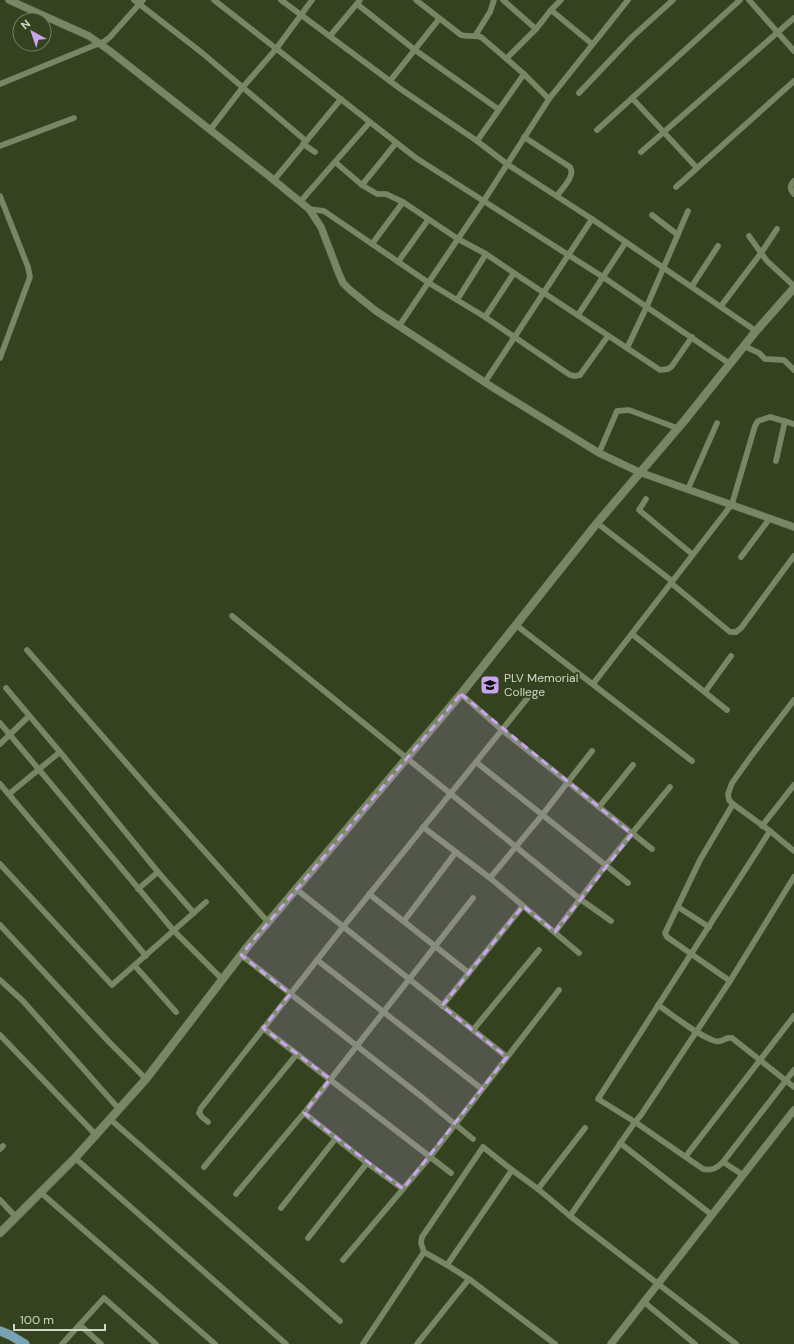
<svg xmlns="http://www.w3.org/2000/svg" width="794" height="1344" font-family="'DM Sans',sans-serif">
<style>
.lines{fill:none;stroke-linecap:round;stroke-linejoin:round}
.minor-casing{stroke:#525d40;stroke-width:6}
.tertiary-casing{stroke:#525d40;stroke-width:8}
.secondary-casing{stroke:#525d40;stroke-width:9}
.primary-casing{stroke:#525d40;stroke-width:10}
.minor{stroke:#788763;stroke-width:5.5}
.tertiary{stroke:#788763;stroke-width:7}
.secondary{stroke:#788763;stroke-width:8}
.primary{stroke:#79a2b3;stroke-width:9}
.marked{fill:#c9a5ee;fill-opacity:0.2;stroke:#c9a5ee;stroke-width:3;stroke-dasharray:8 5;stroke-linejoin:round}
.labels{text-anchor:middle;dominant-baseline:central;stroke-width:4;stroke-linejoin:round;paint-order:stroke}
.poi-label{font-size:12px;fill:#d1d9c6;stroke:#354220;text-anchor:start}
</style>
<rect width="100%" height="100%" fill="#354220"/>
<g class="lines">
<defs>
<g id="minor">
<polyline points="134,0 201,52 306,141"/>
<polyline points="214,0 416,158 603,277 730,364"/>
<polyline points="281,0 402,90 477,141 507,164 592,219 756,331"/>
<path d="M416,0L461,35C468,37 474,35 481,37L524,74L549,99"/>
<polyline points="503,0 536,29"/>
<polyline points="749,0 794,51"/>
<polyline points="357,4 415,50 498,109"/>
<polyline points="551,10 592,44"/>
<polyline points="330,36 360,0"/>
<polyline points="475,36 490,12 494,0"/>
<polyline points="507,58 536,29 551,10 561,0"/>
<polyline points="390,81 439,19"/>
<polyline points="0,84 105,41 110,37 143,0"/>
<polyline points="579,93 632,37 673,0"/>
<polyline points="632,98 697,168"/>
<polyline points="210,130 243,87 276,49 312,0"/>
<polyline points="597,130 740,0"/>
<path d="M524,137L570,167C576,176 562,188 557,196"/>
<polyline points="477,141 524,74"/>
<polyline points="303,144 315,152"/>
<polyline points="0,146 74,118"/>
<polyline points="641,152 794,18"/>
<polyline points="335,162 362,185 377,194 386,194 403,202 458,239 486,254 514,273 660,370 668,369 672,366 692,337"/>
<polyline points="274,180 341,99"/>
<path d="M794,181C789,186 790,189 794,194"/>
<polyline points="362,185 396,143"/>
<polyline points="676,187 794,81"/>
<polyline points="0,196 28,267 30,277 0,358"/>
<polyline points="300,202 369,123"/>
<polyline points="309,209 324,211 429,283 485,317 570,375 575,376 580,375 608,336"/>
<polyline points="652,215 678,235"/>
<polyline points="749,236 767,261 794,286"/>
<polyline points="372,244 403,202"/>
<polyline points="398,262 428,220"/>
<polyline points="692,286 718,246"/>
<polyline points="457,300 486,254"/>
<polyline points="721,306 761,253 777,229"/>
<polyline points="578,315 626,242"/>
<polyline points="485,317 514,273"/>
<polyline points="399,326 483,202 549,99 628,0"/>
<polyline points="744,346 759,353 765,359 784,360 794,370"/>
<polyline points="627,348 647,306 688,211"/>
<polyline points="485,382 592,219"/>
<polyline points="599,453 617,411 629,410 677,428"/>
<polyline points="776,461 785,421"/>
<polyline points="688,489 717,423"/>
<polyline points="646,499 639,510 692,554"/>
<polyline points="597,523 672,581"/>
<polyline points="741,557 770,518"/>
<polyline points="671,583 730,632 736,632 741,628 794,556"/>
<polyline points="232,616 580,899 611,921"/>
<polyline points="516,625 692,761"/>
<polyline points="632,634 727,710"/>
<polyline points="27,650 155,796 268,922"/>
<polyline points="593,684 732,504 755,426 758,421 770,417 794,424"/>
<polyline points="6,688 60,752 158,872 194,913"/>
<polyline points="705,692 731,656"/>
<polyline points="461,694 502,730 652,849"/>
<polyline points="794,700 752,755 732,783 728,794 729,800 733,804 770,831 794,851"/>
<polyline points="0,723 174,931 222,979"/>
<polyline points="0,744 29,716"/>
<polyline points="476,762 628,883"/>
<polyline points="0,784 146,956"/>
<polyline points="9,794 60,752"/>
<polyline points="599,807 633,765"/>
<polyline points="762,826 794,785"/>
<polyline points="423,827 490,878 579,953"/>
<path d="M770,831L598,1099L635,1122L703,1169C712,1171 717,1168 723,1162L794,1070"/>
<polyline points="0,864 112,985 206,902"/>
<polyline points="490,878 543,814 592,751"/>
<polyline points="138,889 158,872"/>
<polyline points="296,889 507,1057"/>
<polyline points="369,894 469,973"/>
<polyline points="678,907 709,927"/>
<polyline points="404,921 456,852"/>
<polyline points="0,925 110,1043 146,1079"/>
<polyline points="555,932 606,865 670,787"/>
<polyline points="241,955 422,1097 473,1139"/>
<polyline points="317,960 482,1089"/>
<polyline points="135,966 176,1012"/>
<polyline points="0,980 23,1001 119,1109"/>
<polyline points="730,981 667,937 665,933 700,860 733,804"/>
<path d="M658,1005C674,1016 697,1035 715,1041C722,1044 725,1036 732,1038L794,1087"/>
<polyline points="442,1006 523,906"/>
<polyline points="263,1028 451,1173"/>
<polyline points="473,1030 539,950"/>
<polyline points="0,1035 96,1135"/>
<polyline points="304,1113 367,1163 403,1189"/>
<polyline points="110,1119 340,1321"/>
<polyline points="208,1122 202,1117 199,1113 201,1108 343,927 530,695"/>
<polyline points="620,1143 712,1215"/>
<polyline points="0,1149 3,1146"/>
<polyline points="686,1156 794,1016"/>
<polyline points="75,1158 286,1344"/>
<polyline points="723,1162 743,1175"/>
<polyline points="204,1167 297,1054"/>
<polyline points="512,1170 538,1189 570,1216 736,1344"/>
<polyline points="538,1189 585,1128"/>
<polyline points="40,1192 215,1344"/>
<polyline points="236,1194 304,1113 473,898"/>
<polyline points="0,1200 16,1217"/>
<polyline points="281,1208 336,1138"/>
<polyline points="570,1216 635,1122 641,1115 730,981 794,877"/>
<polyline points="308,1238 367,1163"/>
<polyline points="343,1260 430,1157 559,990"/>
<polyline points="447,1265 469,1279 555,1344"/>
<polyline points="644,1302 695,1344"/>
<polyline points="80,1325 101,1344"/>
<polyline points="62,1344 104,1298 156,1344"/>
<polyline points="363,1344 424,1252 447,1265 512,1170 483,1147 422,1237 421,1243 424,1252"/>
<polyline points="417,1344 469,1279"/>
</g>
<g id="tertiary">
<polyline points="9,0 89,36 110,51 270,177 309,209 321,227 339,274 343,283 350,290 376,311 492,387 599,453 639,472 794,527"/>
<polyline points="611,1344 794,1110"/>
</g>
<polyline id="secondary" points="0,1233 75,1158 146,1079 248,946 461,694 597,523 685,420 756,331 794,288"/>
<polyline id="primary" points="0,1331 10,1335 25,1344"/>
</defs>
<!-- minor casing -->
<use href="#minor" class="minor-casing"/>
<!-- tertiary casing -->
<use href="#tertiary" class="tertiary-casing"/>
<!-- secondary casing -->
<use href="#secondary" class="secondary-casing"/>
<!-- primary casing -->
<use href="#primary" class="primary-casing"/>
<!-- minor -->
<use href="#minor" class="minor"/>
<!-- tertiary -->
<use href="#tertiary" class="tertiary"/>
<!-- secondary -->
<use href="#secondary" class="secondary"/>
<!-- primary -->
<use href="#primary" class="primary"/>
</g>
<!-- marked area -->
<path class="marked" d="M461,694L632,834L555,932L523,906L442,1006L507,1057L403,1189L304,1113L330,1079L263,1028L290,994L241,955Z"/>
<!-- icons -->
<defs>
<symbol id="university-square" viewBox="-11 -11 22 22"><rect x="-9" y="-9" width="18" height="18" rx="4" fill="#c9a5ee" stroke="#354220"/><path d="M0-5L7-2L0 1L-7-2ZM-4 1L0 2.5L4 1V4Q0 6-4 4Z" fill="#111"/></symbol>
</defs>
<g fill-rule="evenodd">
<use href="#university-square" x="479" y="674" width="22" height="22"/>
</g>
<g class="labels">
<!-- poi labels -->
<g class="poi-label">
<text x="504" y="678">PLV Memorial<tspan x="504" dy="14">College</tspan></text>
</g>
</g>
<!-- north arrow -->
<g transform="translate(32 32) rotate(320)"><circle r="19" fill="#354220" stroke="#737e62"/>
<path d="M0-3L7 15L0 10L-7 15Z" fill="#c9a5ee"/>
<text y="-6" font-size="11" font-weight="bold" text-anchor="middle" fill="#d1d9c6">N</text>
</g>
<!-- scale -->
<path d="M14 1324v6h91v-6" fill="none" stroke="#d1d9c6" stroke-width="2"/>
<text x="20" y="1324" font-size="12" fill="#d1d9c6" stroke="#354220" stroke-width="3" paint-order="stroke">100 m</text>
</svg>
